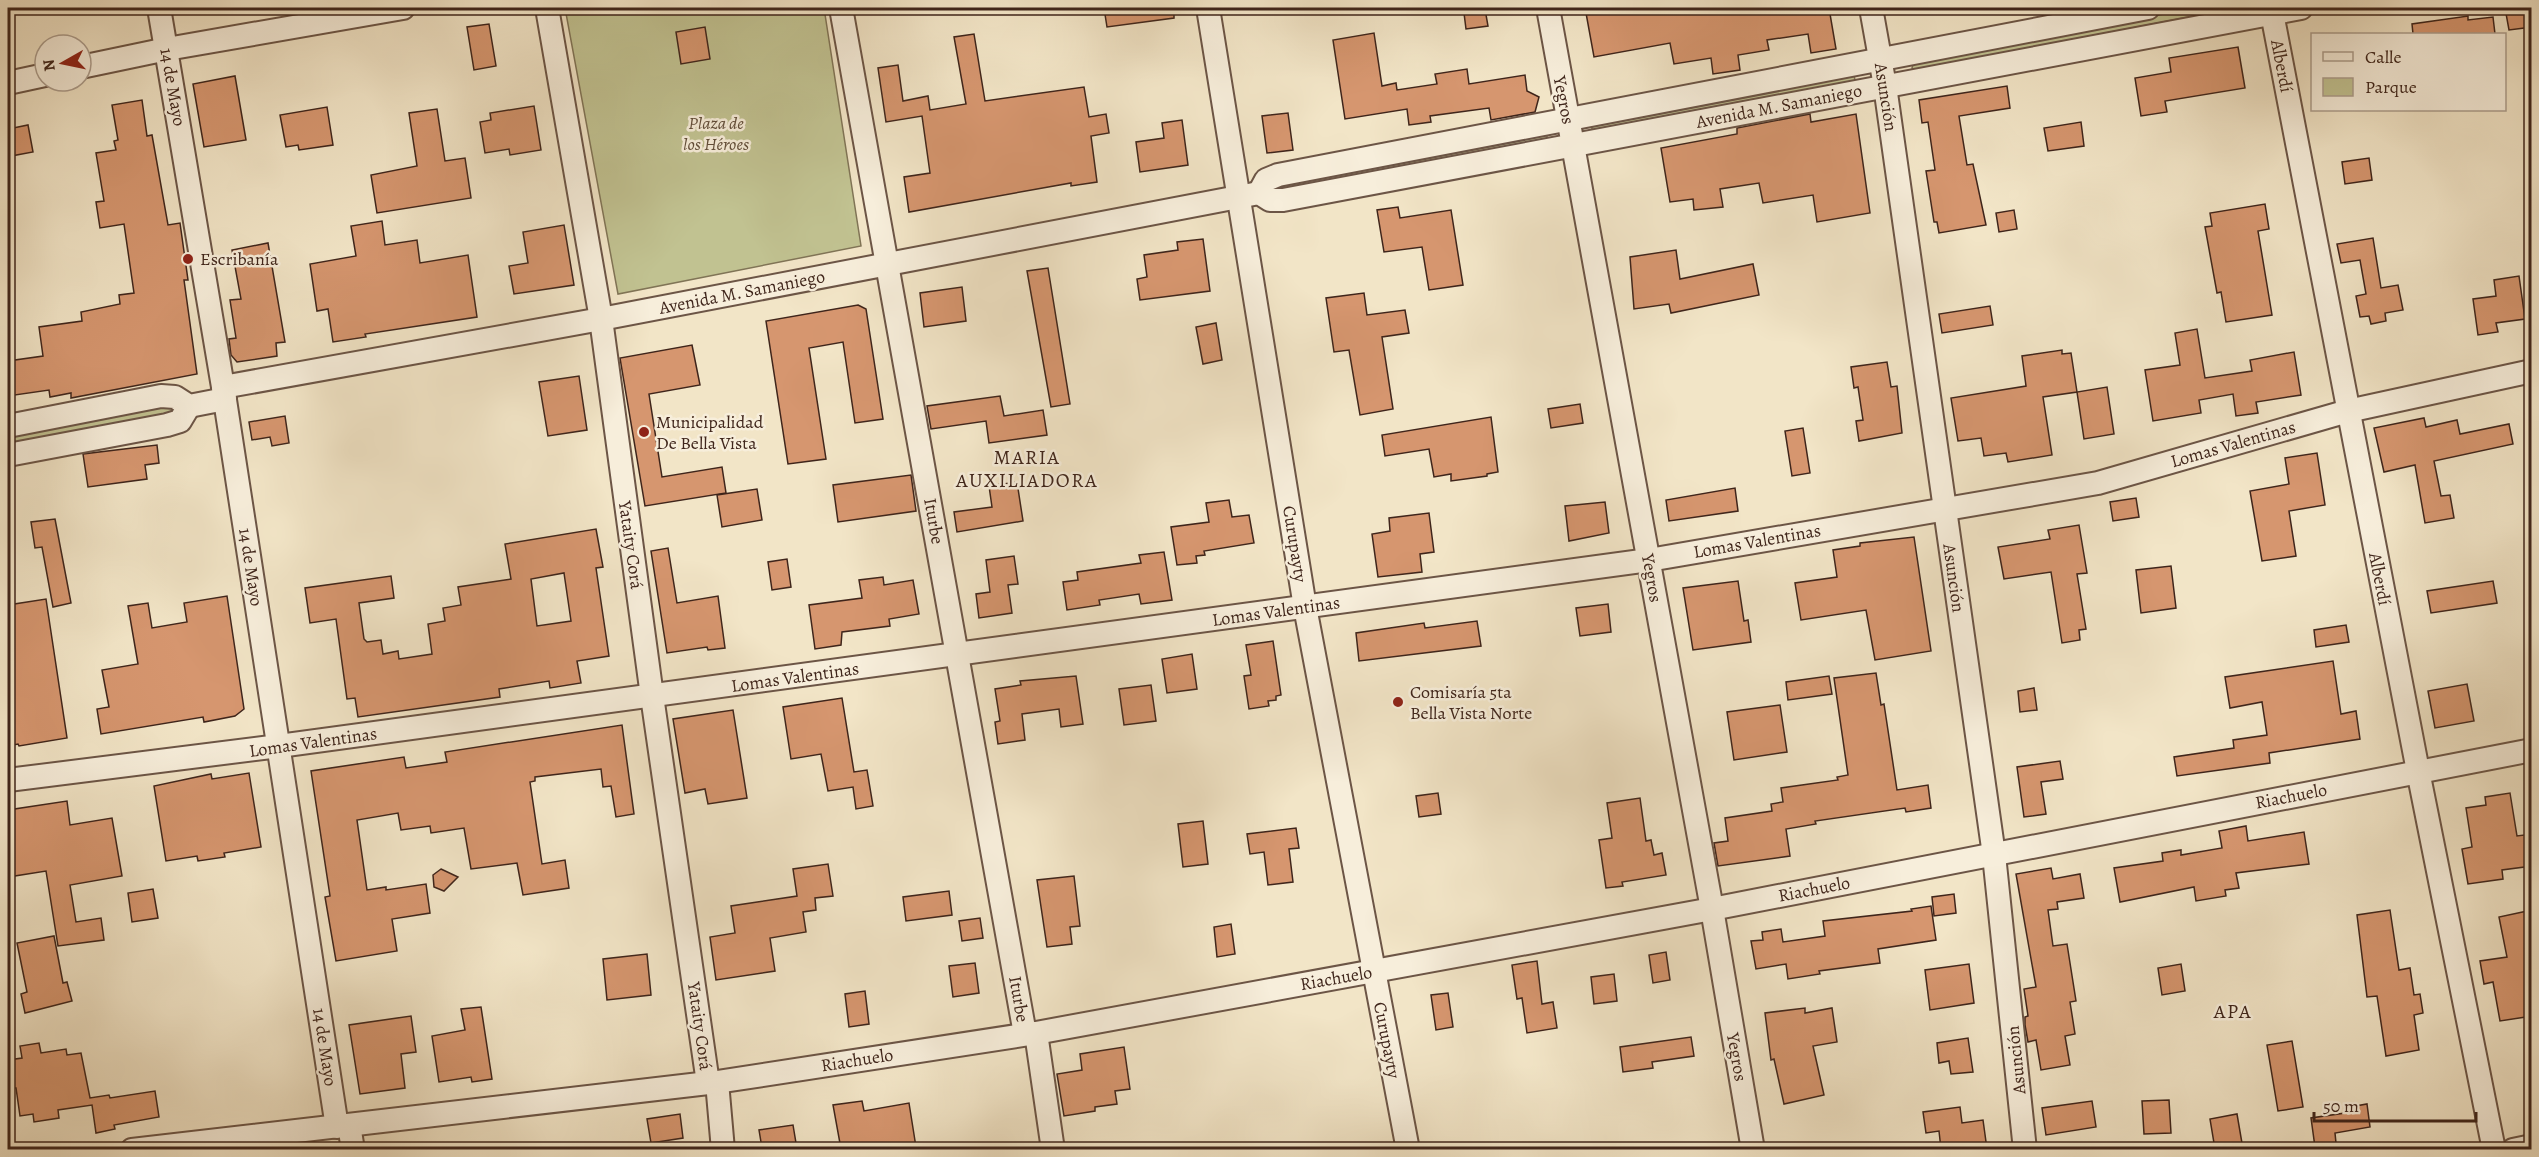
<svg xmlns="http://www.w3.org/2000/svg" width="2539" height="1157" font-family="Alegreya,serif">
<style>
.green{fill:#c1c291;stroke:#807456;stroke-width:1.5}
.building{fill:#d6966f;stroke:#3f251b;stroke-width:1.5;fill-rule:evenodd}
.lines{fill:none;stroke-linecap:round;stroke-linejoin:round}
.minor-casing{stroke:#6c5546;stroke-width:26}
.minor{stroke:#f7eedb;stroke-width:22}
.poi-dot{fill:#8f2418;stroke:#f7eedb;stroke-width:2}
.labels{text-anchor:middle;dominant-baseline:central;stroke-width:5;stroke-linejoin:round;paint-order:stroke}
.street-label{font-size:18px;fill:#3f251b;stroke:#f7eedb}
.park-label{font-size:18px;font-style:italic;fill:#604c38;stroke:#f7eedb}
.poi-label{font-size:18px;fill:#3f251b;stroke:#f7eedb;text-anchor:start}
.neighbourhood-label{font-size:20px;letter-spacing:1.5px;fill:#3f251b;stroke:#f7eedb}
</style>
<rect width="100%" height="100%" fill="#f2e5c7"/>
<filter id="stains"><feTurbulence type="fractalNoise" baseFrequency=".00333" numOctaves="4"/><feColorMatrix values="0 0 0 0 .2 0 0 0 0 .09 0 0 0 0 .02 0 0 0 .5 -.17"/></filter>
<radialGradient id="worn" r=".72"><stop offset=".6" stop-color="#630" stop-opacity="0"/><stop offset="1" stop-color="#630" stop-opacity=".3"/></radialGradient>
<!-- green -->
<g class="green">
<polygon points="565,8 824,8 861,246 618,294"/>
<polygon points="2196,8 2235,8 1914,70 1912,68 1914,61"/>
<polygon points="1854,74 1855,81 1593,131 1591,126"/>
<polygon points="1547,134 1547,139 1284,189 1282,185"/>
<polygon points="167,405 172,408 171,413 8,445 8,436"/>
</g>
<!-- building -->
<g class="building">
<polygon points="1104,8 1174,8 1174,18 1107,27"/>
<polygon points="1615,8 1656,8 1657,13 1691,8 1829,8 1836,49 1811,53 1808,34 1767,40 1769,50 1738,55 1740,70 1713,74 1711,58 1674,64 1670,43 1594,57 1586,13"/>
<polygon points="2505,8 2530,8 2532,27 2509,30"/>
<polygon points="1485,9 1488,26 1466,29 1464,13"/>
<polygon points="2468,16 2468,20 2493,17 2495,34 2413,34 2412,24"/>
<polygon points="489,24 496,66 474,70 467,27"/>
<polygon points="705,27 710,59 681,64 676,32"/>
<polygon points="1374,33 1382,86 1396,83 1397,90 1437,84 1435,74 1467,69 1469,84 1525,75 1527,91 1539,97 1535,112 1491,120 1489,108 1430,116 1431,122 1409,125 1407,109 1345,119 1333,40"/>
<polygon points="974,34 985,101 1084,87 1089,117 1106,114 1109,133 1091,136 1097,182 1071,186 1071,183 909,212 904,177 930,173 922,116 886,122 878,68 898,65 903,101 928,96 930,110 966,104 954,37"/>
<polygon points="2238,47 2245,88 2165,101 2167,112 2141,116 2135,78 2171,72 2169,58"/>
<polygon points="235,76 246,140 204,147 193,84"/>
<polygon points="2007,86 2010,108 1959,116 1967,165 1973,164 1986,225 1939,233 1937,222 1934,222 1926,171 1935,170 1928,122 1922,123 1919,100"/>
<polygon points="142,100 147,136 152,135 168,225 180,223 188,280 184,280 197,374 71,398 71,393 50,397 49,390 8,396 8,361 43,356 39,327 82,321 81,312 120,304 119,295 134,293 124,224 100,228 96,202 104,201 96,153 116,150 114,141 118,140 112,105"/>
<polygon points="534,106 541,150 510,155 509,149 485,153 480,122 491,120 490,113"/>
<polygon points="327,107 333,145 299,150 298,145 286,147 280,115"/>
<polygon points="437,109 445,161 465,158 471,198 377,213 371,175 417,166 409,113"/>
<polygon points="1288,113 1293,150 1267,153 1262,116"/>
<polygon points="1810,114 1811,122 1856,114 1870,213 1817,222 1813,195 1763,203 1759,183 1720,189 1723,207 1694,210 1693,199 1670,202 1661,148 1737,134 1737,128"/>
<polygon points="1182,120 1188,165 1140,172 1136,142 1164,138 1162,123"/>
<polygon points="2081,122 2084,146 2048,151 2044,128"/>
<polygon points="28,125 33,152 11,156 8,129"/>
<polygon points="2369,158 2372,180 2345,184 2342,162"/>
<polygon points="2265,204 2269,229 2258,231 2272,315 2226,322 2221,292 2217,293 2205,227 2212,226 2210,213"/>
<polygon points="1398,207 1400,218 1451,210 1463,285 1429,290 1422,247 1384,252 1377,210"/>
<polygon points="2014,210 2017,229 1999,232 1996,213"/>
<polygon points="382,221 385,245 417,240 420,263 468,255 477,317 365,334 366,337 333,342 328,309 317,311 310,264 356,256 351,226"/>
<polygon points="564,225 574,285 514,294 509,266 528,263 523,232"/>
<polygon points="2373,238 2381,288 2398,285 2403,310 2385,313 2386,321 2371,324 2369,316 2360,317 2356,296 2366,294 2360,260 2341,263 2337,244"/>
<polygon points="1203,239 1210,291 1140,300 1137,279 1147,277 1144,255 1178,250 1177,242"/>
<polygon points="268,243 285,342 276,343 277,356 237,362 231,355 229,339 236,338 230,300 241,299 232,250"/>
<polygon points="1676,250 1680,279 1753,264 1759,295 1671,313 1669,304 1634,309 1630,257"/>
<polygon points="1048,268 1070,404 1051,407 1027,271"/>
<polygon points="2519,276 2525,319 2496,323 2498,332 2478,335 2473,299 2496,296 2494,280"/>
<polygon points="962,287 966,321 924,327 920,293"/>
<polygon points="1364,293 1367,315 1405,310 1409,333 1382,337 1393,409 1360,415 1349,350 1334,352 1326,298"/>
<polygon points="858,305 866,309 883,419 855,423 843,342 809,348 826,459 788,464 766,321"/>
<polygon points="1990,306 1993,325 1942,333 1939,314"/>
<polygon points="1216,323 1222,360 1203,364 1196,327"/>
<polygon points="2197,329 2205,378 2252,371 2250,360 2294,352 2301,395 2256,402 2258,413 2236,416 2233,394 2199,400 2201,413 2153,421 2145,370 2180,365 2175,333"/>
<polygon points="692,345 700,385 649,394 662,477 722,467 726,493 645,506 620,358"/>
<polygon points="2062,350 2062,354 2071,353 2077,392 2043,397 2052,455 2008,462 2006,453 1984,456 1981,438 1958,441 1951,398 2026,386 2022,356"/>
<polygon points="1887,362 1891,387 1897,386 1902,433 1859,441 1856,421 1863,420 1858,387 1854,388 1851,367"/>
<polygon points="579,376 587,430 548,436 539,382"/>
<polygon points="2107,387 2114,434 2084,439 2077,392"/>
<polygon points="1000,396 1004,416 1043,410 1047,435 989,443 986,421 931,429 927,406"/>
<polygon points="1580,404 1583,423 1551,428 1548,409"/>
<polygon points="285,416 289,443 272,446 270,437 252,440 249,422"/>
<polygon points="1491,417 1498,472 1487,474 1487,476 1451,481 1451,474 1434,477 1429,449 1385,456 1382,435"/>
<polygon points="2424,418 2426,427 2457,420 2460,434 2509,424 2513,444 2434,461 2441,496 2450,495 2454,518 2425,523 2415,465 2384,472 2374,428"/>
<polygon points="1803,428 1810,473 1792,476 1785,431"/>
<polygon points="157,445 159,463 145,465 147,479 88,487 83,454"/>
<polygon points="2317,453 2325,505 2289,511 2296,556 2262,561 2250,491 2289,484 2285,458"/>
<polygon points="911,475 916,511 838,522 833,485"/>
<polygon points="1017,482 1023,521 957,532 954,512 992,507 989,486"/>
<polygon points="1735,488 1738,511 1669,521 1666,500"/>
<polygon points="757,489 762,520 722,527 717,495"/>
<polygon points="2136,498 2139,517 2113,521 2110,502"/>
<polygon points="1229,500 1232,517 1249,515 1254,543 1204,551 1205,555 1196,556 1197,563 1177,565 1171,527 1209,522 1206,503"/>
<polygon points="1605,502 1609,533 1569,541 1565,506"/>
<polygon points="1429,513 1434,552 1420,554 1422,572 1378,577 1372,534 1390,531 1389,518"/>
<polygon points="55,519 71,603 53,607 42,547 35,548 31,522"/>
<polygon points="2079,525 2087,573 2077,574 2086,629 2079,630 2080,640 2062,643 2051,572 2004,579 1998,547 2050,539 2048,530"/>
<path d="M596,529L603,567L596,568L609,656L577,661L581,683L550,688L549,681L499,689L500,697L358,717L355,698L347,699L336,619L310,623L305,588L391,576L394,598L359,603L364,639L367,642L381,640L383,654L398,651L399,659L432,654L428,624L445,621L443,608L461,605L458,587L511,579L505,544ZM564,573L571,621L537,626L531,579Z"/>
<polygon points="1914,537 1931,651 1875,660 1866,610 1801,620 1795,583 1837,577 1833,550 1860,546 1860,543"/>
<polygon points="668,548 677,603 718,596 725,648 708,650 707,647 667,653 651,551"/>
<polygon points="1164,552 1172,600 1141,604 1139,594 1099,600 1100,605 1067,610 1063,582 1078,580 1077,572 1141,563 1139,555"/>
<polygon points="1014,556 1018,584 1008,585 1012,613 979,618 976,594 990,592 986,560"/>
<polygon points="787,559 791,587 772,590 768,562"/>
<polygon points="2171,566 2176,608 2141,613 2136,570"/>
<polygon points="883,577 884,585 913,580 919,614 889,619 890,626 842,632 841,645 815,649 809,605 862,598 859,580"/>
<polygon points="1738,581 1744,621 1748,620 1751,642 1693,650 1683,588"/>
<polygon points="2493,581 2497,603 2431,613 2427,591"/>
<polygon points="227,596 244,709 235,716 204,722 203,717 101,734 97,709 109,707 102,670 138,664 128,606 148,603 152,628 187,622 184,603"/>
<polygon points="46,599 67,738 19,746 18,744 8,746 8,605"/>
<polygon points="1608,604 1611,632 1580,636 1576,608"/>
<polygon points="1477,621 1481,646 1359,661 1356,633 1424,623 1425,628"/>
<polygon points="2346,625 2349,642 2316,647 2314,630"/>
<polygon points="1273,641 1281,695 1276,696 1276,700 1268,701 1269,706 1249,709 1244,676 1251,675 1246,645"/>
<polygon points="1192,654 1197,689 1167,693 1162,659"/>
<polygon points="2333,661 2341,714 2356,711 2360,739 2269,753 2270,763 2177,776 2174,757 2234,748 2233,740 2267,735 2262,702 2230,708 2225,677"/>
<polygon points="1876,673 1881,705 1884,704 1897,790 1928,785 1931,808 1906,812 1905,808 1815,821 1816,824 1786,829 1790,856 1718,866 1714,843 1728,841 1725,818 1772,811 1771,804 1783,802 1781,788 1838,780 1837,777 1848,775 1834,678"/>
<polygon points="1076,676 1083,724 1061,727 1059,709 1022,714 1025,740 998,744 995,722 1000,721 995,689 1021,685 1020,681"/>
<polygon points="1829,676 1832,694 1788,700 1786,682"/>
<polygon points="2467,684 2474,721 2435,728 2428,691"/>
<polygon points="1151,685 1156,721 1124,725 1119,689"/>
<polygon points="2034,688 2037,710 2020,712 2018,691"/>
<polygon points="842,698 854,772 867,770 873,806 856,809 853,787 828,791 821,754 791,759 783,707"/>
<polygon points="1780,705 1787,752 1734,760 1727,712"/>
<polygon points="733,710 747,798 708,804 705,789 685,793 673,719"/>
<polygon points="622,725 634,814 616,817 611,786 603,787 601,769 535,777 535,781 530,782 542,864 565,860 569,888 523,895 517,863 471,869 464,828 431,833 430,826 401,830 398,813 357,820 367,890 386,887 386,890 426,884 430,913 392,919 397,951 336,961 325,897 330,896 311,771 404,757 406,768 447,762 445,752"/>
<polygon points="2060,761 2063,779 2041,782 2046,814 2024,817 2017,767"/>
<polygon points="249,773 261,847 224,853 225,857 198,861 197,856 166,861 154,786 211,774 212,779"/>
<polygon points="1438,793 1441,814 1419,817 1416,796"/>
<polygon points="2510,793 2517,836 2532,834 2532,866 2502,870 2503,879 2468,884 2462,849 2472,847 2466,808 2486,805 2485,797"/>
<polygon points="1640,798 1646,841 1651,840 1654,855 1662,853 1666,875 1622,882 1623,886 1606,888 1599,840 1612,838 1607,803"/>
<polygon points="67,801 70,825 112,818 122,876 70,885 76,922 101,918 104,940 58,946 46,871 8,877 8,810"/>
<polygon points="1203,821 1208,864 1183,867 1178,824"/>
<polygon points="2246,826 2248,841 2304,832 2309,864 2236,873 2239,888 2225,890 2226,896 2196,901 2194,887 2120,902 2114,868 2163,861 2162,853 2181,850 2181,855 2222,848 2219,831"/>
<polygon points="1296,828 1299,848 1289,849 1293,882 1268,885 1264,852 1250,854 1247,834"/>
<polygon points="828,864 833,896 815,898 816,910 803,912 806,932 770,938 775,971 716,980 710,937 735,933 731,906 797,896 793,869"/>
<polygon points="2051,868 2053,879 2080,874 2084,898 2057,902 2058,909 2048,910 2053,946 2067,944 2076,1001 2070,1002 2075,1034 2065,1036 2070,1065 2041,1070 2036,1040 2028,1042 2025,1025 2025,1017 2028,1016 2024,989 2036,987 2016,874"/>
<polygon points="441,869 458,877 444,891 434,887 433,875"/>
<polygon points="1074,876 1080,926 1070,927 1072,944 1047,947 1037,880"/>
<polygon points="153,889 158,918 132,922 128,893"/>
<polygon points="949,891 952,915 906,921 903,897"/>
<polygon points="1954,894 1956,913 1934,916 1932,897"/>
<polygon points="1931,906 1936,940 1878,949 1880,963 1819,971 1820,974 1788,979 1786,964 1756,969 1751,941 1763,940 1762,932 1781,929 1783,942 1825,936 1823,921 1912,911 1911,909"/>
<polygon points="2390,910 2399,970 2410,968 2414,995 2420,994 2423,1013 2414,1015 2419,1050 2386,1056 2377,996 2367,997 2357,915"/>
<polygon points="2532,910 2532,1016 2500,1021 2493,982 2484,984 2480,961 2507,957 2499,917"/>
<polygon points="980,918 983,938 962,941 959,921"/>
<polygon points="1231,924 1235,954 1217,957 1214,927"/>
<polygon points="54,936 63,983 67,982 72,1001 25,1013 21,994 27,992 17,943"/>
<polygon points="1666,952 1670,980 1653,983 1649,955"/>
<polygon points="647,954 651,995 607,1000 603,959"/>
<polygon points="1537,961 1542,1004 1553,1002 1557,1028 1527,1033 1522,998 1517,999 1512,965"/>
<polygon points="975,963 979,993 953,997 949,966"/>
<polygon points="1969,964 1974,1003 1930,1010 1925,970"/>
<polygon points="2181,964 2185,991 2162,995 2158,968"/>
<polygon points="1614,974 1617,1001 1594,1004 1591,977"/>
<polygon points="865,991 869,1024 849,1027 845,994"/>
<polygon points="1448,993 1453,1027 1436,1030 1431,995"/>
<polygon points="481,1007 492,1079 472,1082 471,1077 439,1082 432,1036 465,1030 461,1009"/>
<polygon points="1805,1008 1805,1013 1832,1008 1837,1042 1813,1046 1824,1095 1784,1104 1774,1059 1771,1060 1765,1013"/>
<polygon points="411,1016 416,1052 401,1054 405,1088 360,1094 349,1025"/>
<polygon points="1691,1037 1694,1056 1652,1062 1653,1068 1623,1072 1620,1047"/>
<polygon points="1968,1038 1973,1072 1951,1074 1949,1061 1939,1063 1937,1043"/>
<polygon points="2292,1041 2303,1107 2278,1111 2267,1045"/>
<polygon points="39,1043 41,1053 66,1049 67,1055 81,1053 90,1098 109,1095 110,1098 155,1091 159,1117 114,1125 115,1129 96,1133 92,1105 58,1110 59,1118 34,1122 33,1114 20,1116 16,1088 12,1088 8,1060 22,1058 20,1046"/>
<polygon points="1124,1047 1130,1089 1115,1091 1117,1104 1095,1107 1095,1111 1064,1116 1057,1074 1082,1070 1080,1054"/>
<polygon points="2169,1100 2171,1133 2144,1134 2142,1101"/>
<polygon points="862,1101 864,1111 909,1103 916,1147 900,1149 841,1149 833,1105"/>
<polygon points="2092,1101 2096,1127 2046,1135 2042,1108"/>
<polygon points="2367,1104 2370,1127 2335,1133 2336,1143 2315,1147 2311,1118 2345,1113 2345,1108"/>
<polygon points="1960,1107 1962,1123 1983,1120 1987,1149 1941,1149 1939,1131 1926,1133 1923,1112"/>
<polygon points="680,1114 683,1138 651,1143 647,1119"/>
<polygon points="2237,1114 2243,1149 2215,1149 2210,1119"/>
<polygon points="793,1125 797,1149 776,1149 776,1145 762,1148 759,1130"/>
</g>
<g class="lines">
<defs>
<g id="minor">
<polyline points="159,8 223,387 337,1127"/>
<polyline points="547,8 601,319 652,696 708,1083"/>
<polyline points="841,8 1025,1034"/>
<polyline points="1208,8 1305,607 1408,1150"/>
<polyline points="1548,8 1712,909 1753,1150"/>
<polyline points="1871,8 1885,86 1994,855 2025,1150"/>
<polyline points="2271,8 2418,771 2494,1150"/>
<polyline points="81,67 167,49 403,8"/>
<polyline points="8,83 45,75"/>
<polyline points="1259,193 1266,180 1278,175 2148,8"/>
<polyline points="223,387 601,319 1259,193 1270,200 1283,200 2301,8"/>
<polyline points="8,426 161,396 175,397 189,406 225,399"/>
<polyline points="8,455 167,425 180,421 189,406"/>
<polyline points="8,780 279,746 1649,560 2098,483 2348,411 2532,371"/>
<polyline points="1036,1033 1053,1150"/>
<polyline points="717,1082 723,1150"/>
<polyline points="349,1125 353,1150"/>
<polyline points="132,1150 717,1082 1036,1033 1712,909 2532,750"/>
<polyline points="2513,1150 2532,1146"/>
</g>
</defs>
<!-- minor casing -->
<use href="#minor" class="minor-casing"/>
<!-- minor -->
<use href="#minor" class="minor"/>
</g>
<!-- markers -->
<g class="poi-dot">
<circle cx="188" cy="259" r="6"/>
<circle cx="644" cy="432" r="6"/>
<circle cx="1398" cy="702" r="6"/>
</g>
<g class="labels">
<!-- street labels -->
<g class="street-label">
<text transform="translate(2282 66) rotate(79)">Alberdí</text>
<text transform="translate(173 87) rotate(80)">14 de Mayo</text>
<text transform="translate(1886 97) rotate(81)">Asunción</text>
<text transform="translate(1564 100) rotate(79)">Yegros</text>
<text transform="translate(1779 106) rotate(-11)">Avenida M. Samaniego</text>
<text transform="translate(742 292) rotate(-11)">Avenida M. Samaniego</text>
<text transform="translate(2233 444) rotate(-16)">Lomas Valentinas</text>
<text transform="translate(934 521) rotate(80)">Iturbe</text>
<text transform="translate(1757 541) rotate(-10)">Lomas Valentinas</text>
<text transform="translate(1295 544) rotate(81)">Curupayty</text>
<text transform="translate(631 545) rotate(82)">Yataity Corá</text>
<text transform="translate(251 567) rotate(81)">14 de Mayo</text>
<text transform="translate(1652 578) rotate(80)">Yegros</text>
<text transform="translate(1954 578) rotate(82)">Asunción</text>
<text transform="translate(2380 579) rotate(79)">Alberdí</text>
<text transform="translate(1276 611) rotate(-8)">Lomas Valentinas</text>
<text transform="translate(795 677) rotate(-8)">Lomas Valentinas</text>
<text transform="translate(313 742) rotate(-8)">Lomas Valentinas</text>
<text transform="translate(2291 796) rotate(-11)">Riachuelo</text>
<text transform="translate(1814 889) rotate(-11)">Riachuelo</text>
<text transform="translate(1336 978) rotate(-10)">Riachuelo</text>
<text transform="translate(1019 999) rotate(80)">Iturbe</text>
<text transform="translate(700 1026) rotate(82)">Yataity Corá</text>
<text transform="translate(1387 1040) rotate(79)">Curupayty</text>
<text transform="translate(325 1047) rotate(81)">14 de Mayo</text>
<text transform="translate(1737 1057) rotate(80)">Yegros</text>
<text transform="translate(857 1060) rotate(-9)">Riachuelo</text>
<text transform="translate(2016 1060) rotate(-96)">Asunción</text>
</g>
<!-- park labels -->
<g class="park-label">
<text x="716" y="123">Plaza de<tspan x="716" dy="21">los Héroes</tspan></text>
</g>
<!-- poi labels -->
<g class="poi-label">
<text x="200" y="259">Escribanía</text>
<text x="656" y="422">Municipalidad<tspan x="656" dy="21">De Bella Vista</tspan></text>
<text x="1410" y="692">Comisaría 5ta<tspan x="1410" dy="21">Bella Vista Norte</tspan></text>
</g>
<!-- neighbourhood labels -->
<g class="neighbourhood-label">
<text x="1027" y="457">MARIA<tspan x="1027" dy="23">AUXILIADORA</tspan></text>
<text x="2233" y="1011">APA</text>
</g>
</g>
<!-- margin -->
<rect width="2539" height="1157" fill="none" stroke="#f2e5c7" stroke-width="30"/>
<rect x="9" y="9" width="2521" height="1139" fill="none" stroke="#3f251b" stroke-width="3"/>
<rect x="15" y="15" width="2509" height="1127" fill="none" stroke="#3f251b" stroke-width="1.5"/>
<!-- legend -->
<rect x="2311" y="33" width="195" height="78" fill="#f7eedb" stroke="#ad9e8e" stroke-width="1.5"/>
<rect x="2323" y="52" width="30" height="9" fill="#f7eedb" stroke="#ad9e8e" stroke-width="1.5"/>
<text x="2365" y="63" font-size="18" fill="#3f251b">Calle</text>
<rect x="2323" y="78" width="30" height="18" fill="#c1c291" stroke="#ad9e8e" stroke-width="1.5"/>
<text x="2365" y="93" font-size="18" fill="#3f251b">Parque</text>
<!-- north arrow -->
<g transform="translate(63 63) rotate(261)"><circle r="28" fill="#f7eedb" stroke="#ad9e8e" stroke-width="1.5"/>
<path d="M0-4.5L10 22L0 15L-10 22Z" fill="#8f2418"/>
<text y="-9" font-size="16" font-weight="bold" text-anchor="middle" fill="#3f251b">N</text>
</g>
<!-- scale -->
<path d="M2314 1112v9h162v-9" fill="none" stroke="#3f251b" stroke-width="3"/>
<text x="2323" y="1112" font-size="18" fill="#3f251b" stroke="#f7eedb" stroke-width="4.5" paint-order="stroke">50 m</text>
<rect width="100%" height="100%" filter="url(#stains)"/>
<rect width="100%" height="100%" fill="url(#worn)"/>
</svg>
